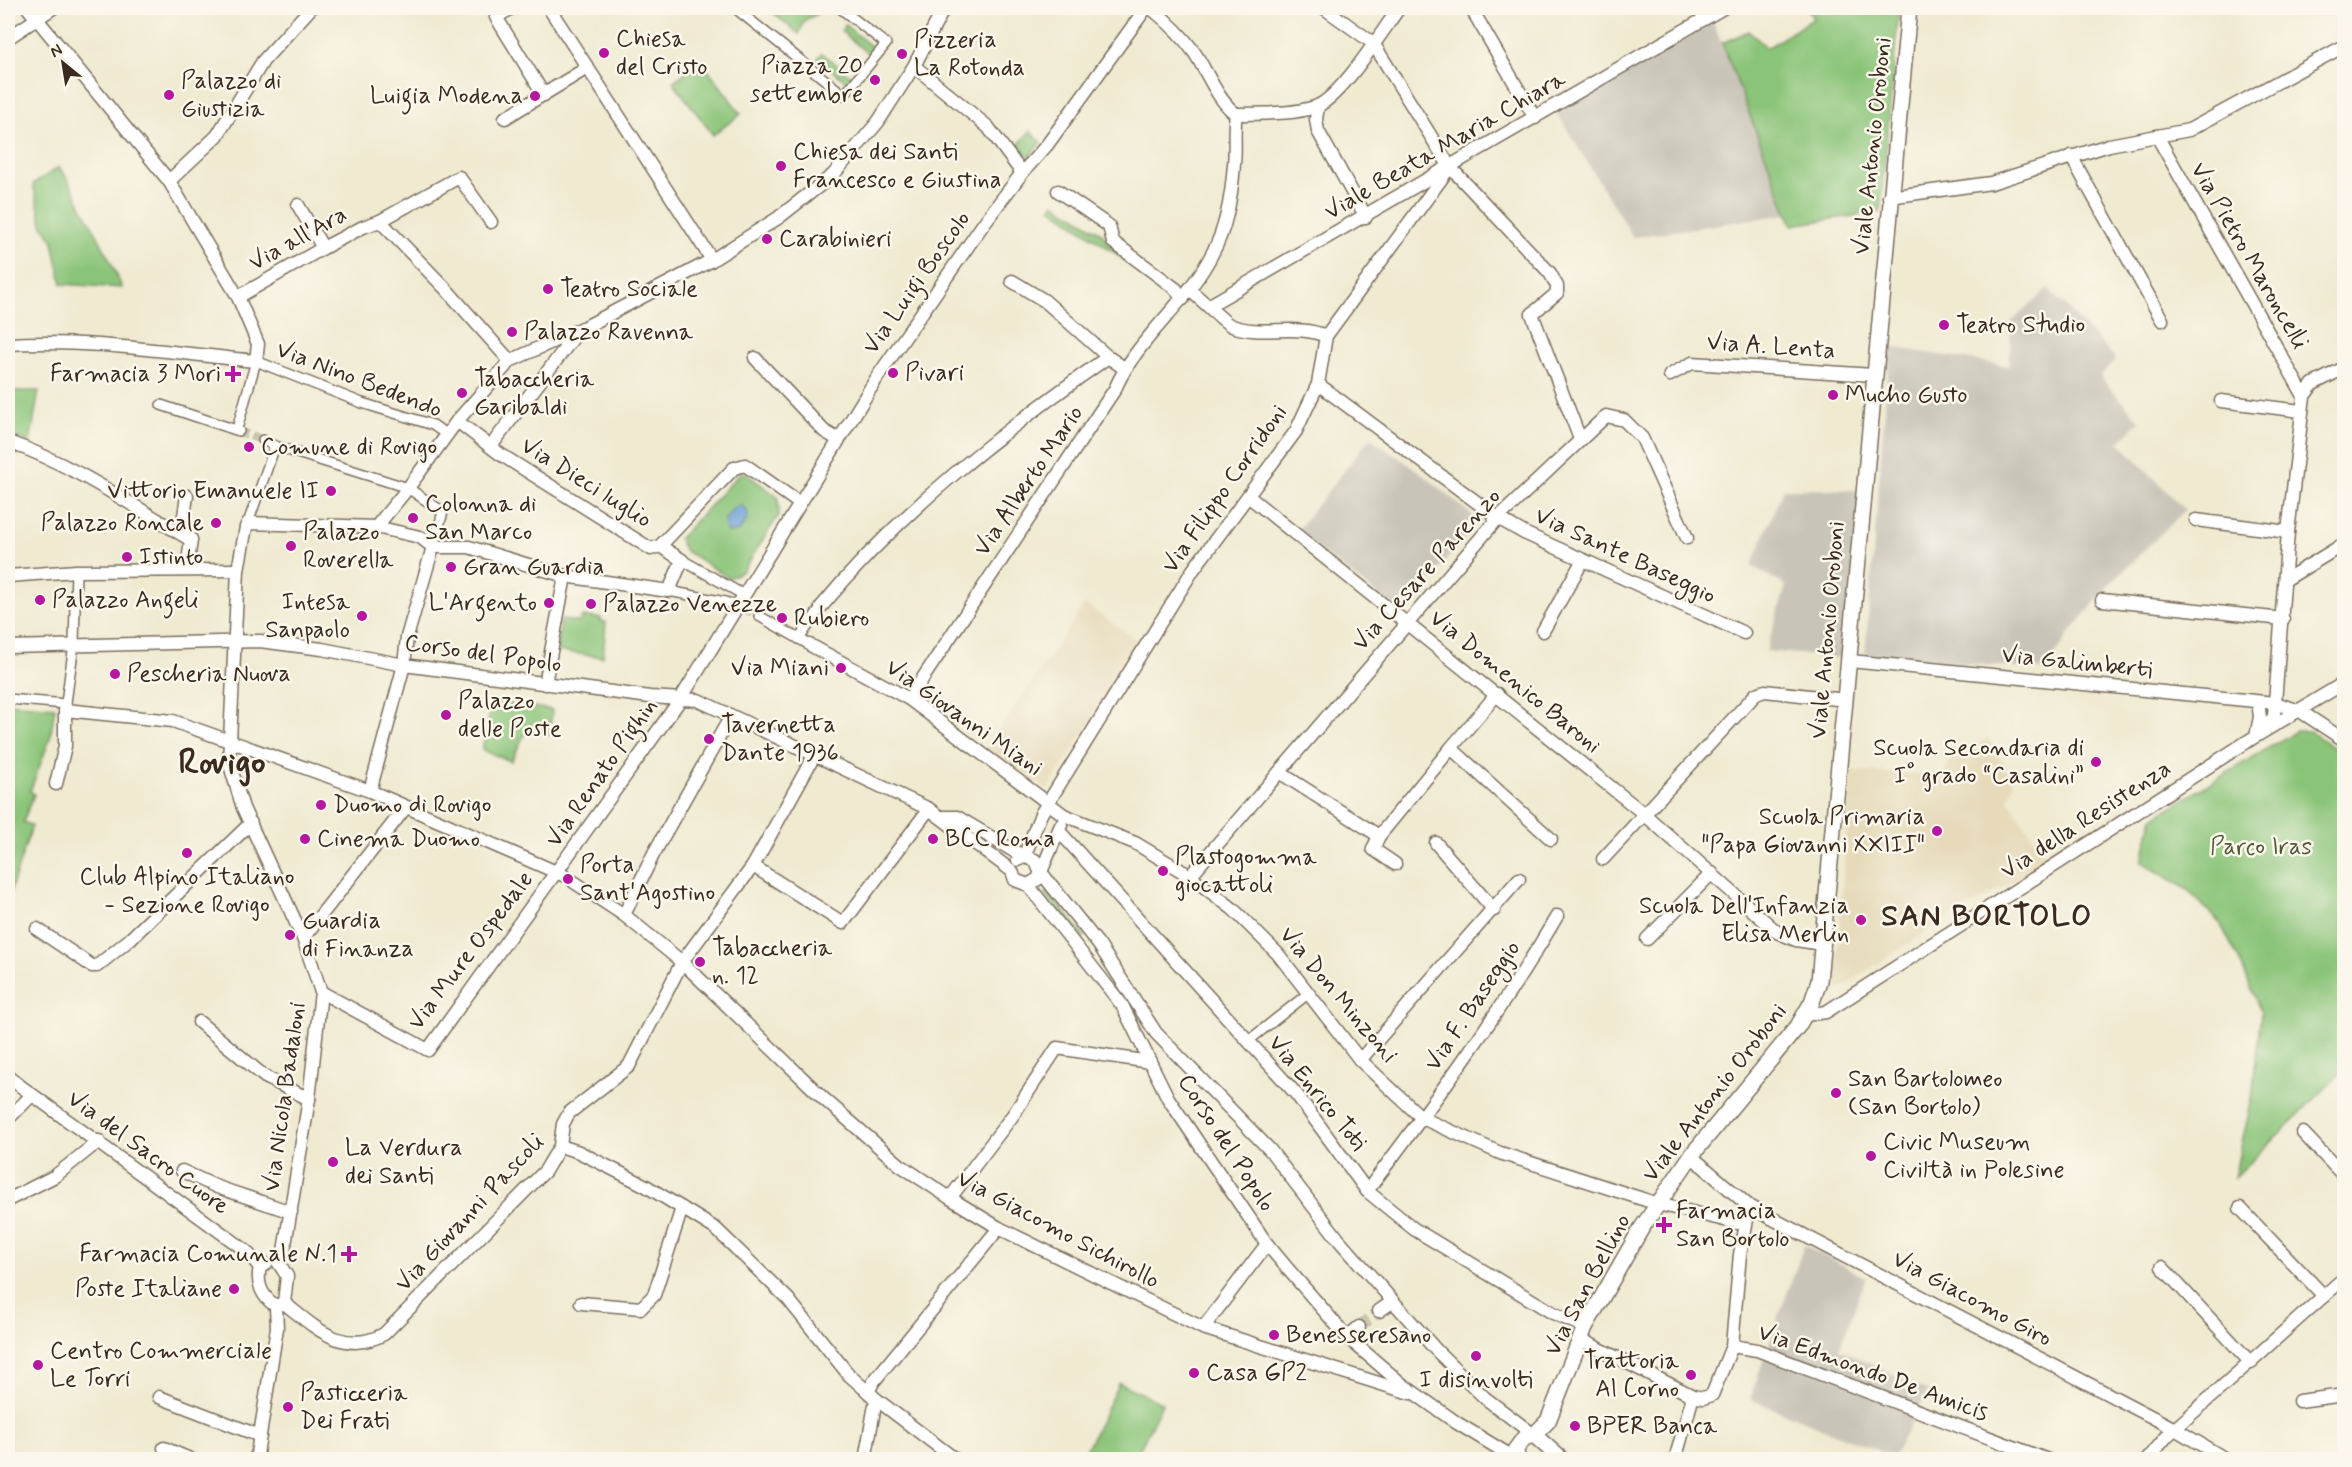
<svg xmlns="http://www.w3.org/2000/svg" width="2352" height="1467" font-family="Mynerve,sans-serif">
<style>
.built{fill:#e6daba}
.industrial{fill:#c8c4b8}
.green{fill:#8ac478;stroke:#62774b;stroke-width:1.5}
.water{fill:#6c9fd7;stroke:#54647a;stroke-width:1.5}
.lines{fill:none;stroke-linecap:round;stroke-linejoin:round}
.pedestrian-tunnel{stroke:#ccc4ad;stroke-width:9;stroke-dasharray:9 4.5;stroke-linecap:butt}
.minor-tunnel{stroke:#ccc4ad;stroke-width:12;stroke-dasharray:12 6;stroke-linecap:butt}
.pedestrian-casing{stroke:#7a6d5d;stroke-width:12}
.minor-casing{stroke:#7a6d5d;stroke-width:15}
.tertiary-casing{stroke:#7a6d5d;stroke-width:18}
.pedestrian{stroke:#fff;stroke-width:9}
.minor{stroke:#fff;stroke-width:12}
.tertiary{stroke:#fff;stroke-width:15}
.poi-dot{fill:#b5179e;stroke:#fbf7ec;stroke-width:2}
.labels{text-anchor:middle;dominant-baseline:central;stroke-width:5;stroke-linejoin:round;paint-order:stroke}
.poi-label{font-size:24px;fill:#3b2a1e;stroke:#fbf7ec;text-anchor:start}
.street-label{font-size:24px;fill:#3b2a1e;stroke:#fbf7ec}
.park-label{font-size:24px;fill:#535839;stroke:#fbf7ec}
.district-label{font-size:30px;font-weight:bold;letter-spacing:1.5px;fill:#3b2a1e;stroke:#fbf7ec}
.town-label{font-size:36px;font-weight:bold;fill:#3b2a1e;stroke:#fbf7ec}
</style>
<rect width="100%" height="100%" fill="#fbf7ec"/>
<filter id="ink" filterUnits="userSpaceOnUse"><feTurbulence type="fractalNoise" baseFrequency=".0167" numOctaves="2"/><feDisplacementMap in="SourceGraphic" scale="12" xChannelSelector="R" yChannelSelector="G"/><feConvolveMatrix kernelMatrix="1 2 1 2 8 2 1 2 1" color-interpolation-filters="sRGB"/></filter>
<filter id="wash" filterUnits="userSpaceOnUse"><feTurbulence type="fractalNoise" baseFrequency=".008" numOctaves="4" result="noise"/><feDisplacementMap in="SourceGraphic" scale="24" xChannelSelector="R" yChannelSelector="G"/><feGaussianBlur stdDeviation="1.35" result="paint"/><feColorMatrix in="noise" values="0 0 0 0 0 0 0 0 0 0 0 0 0 0 0 0 0 1.4 0 .05"/><feComposite in="paint" operator="in"/></filter>
<g filter="url(#wash)">
<rect width="100%" height="100%" fill="#f0ead1"/>
<!-- built -->
<g class="built">
<polygon points="1085,604 1141,643 1048,789 986,749"/>
<polygon points="1988,738 2014,783 2008,800 2049,862 1941,922 1839,989 1835,985 1851,771 1946,776 1948,761"/>
</g>
<!-- industrial -->
<g class="industrial">
<polygon points="1713,22 1788,214 1633,237 1557,113"/>
<polygon points="2048,288 2116,359 2100,377 2140,421 2119,442 2185,510 2110,584 2069,634 2045,670 1865,655 1890,347 2009,366 2011,336 2006,327"/>
<polygon points="1370,438 1421,473 1479,521 1402,613 1296,532"/>
<polygon points="1783,489 1867,490 1841,658 1766,651 1786,586 1752,566"/>
<polygon points="1804,1245 1866,1278 1839,1349 1928,1391 1893,1457 1750,1399"/>
</g>
<!-- green -->
<g class="green">
<polygon points="767,8 809,8 817,14 805,20 799,34"/>
<polygon points="1808,8 1899,8 1880,212 1792,225 1722,43 1749,31 1767,48 1813,19"/>
<polygon points="845,25 876,50 871,56 841,31"/>
<polygon points="822,53 852,77 848,83 817,59"/>
<polygon points="701,60 741,114 713,135 673,82"/>
<polygon points="1030,131 1041,142 1030,156 1024,158 1013,151"/>
<path d="M59,167C74,186 76,197 87,216C100,240 112,262 122,288L62,284L52,238L43,227L33,184Z"/>
<polygon points="1054,203 1103,234 1108,243 1169,291 1051,208"/>
<polygon points="8,391 39,391 30,442 8,435"/>
<polygon points="740,473 745,473 778,497 779,515 743,571 729,578 684,550 679,539"/>
<polygon points="581,617 601,618 601,622 606,622 603,657 557,651 561,620 580,622"/>
<polygon points="492,701 552,710 550,735 527,730 511,761 482,750"/>
<polygon points="8,703 55,707 50,739 30,791 34,794 23,822 32,826 8,898"/>
<polygon points="2296,731 2310,731 2344,755 2344,1070 2234,1178 2252,1099 2261,1012 2240,962 2220,923 2188,890 2142,862 2153,818"/>
<polygon points="1048,892 1085,936 1082,939 1044,895"/>
<polygon points="1119,1383 1162,1403 1135,1459 1082,1459"/>
</g>
<!-- water -->
<polygon class="water" points="740,505 747,510 748,518 739,531 727,533 724,521 733,508"/>
</g>
<g filter="url(#ink)">
<g class="lines">
<!-- pedestrian-tunnel -->
<g class="pedestrian-tunnel">
<polyline points="239,431 263,440"/>
<polyline points="744,608 759,616"/>
</g>
<!-- minor-tunnel -->
<polyline class="minor-tunnel" points="1359,1327 1379,1311"/>
<defs>
<g id="pedestrian">
<polyline points="735,8 844,95 886,44 840,8"/>
<polyline points="161,405 239,431"/>
<polyline points="237,429 256,361 362,403 433,425 447,435"/>
<polyline points="263,440 275,446"/>
<polyline points="248,523 275,446 408,488 443,512 433,547"/>
<polyline points="682,560 742,594"/>
<polyline points="669,591 725,602 744,608"/>
<polyline points="759,616 810,645"/>
<polyline points="799,639 821,607"/>
<polyline points="8,699 66,704"/>
<polyline points="65,710 74,644 76,571"/>
<polyline points="1248,1041 1309,993"/>
</g>
<g id="minor">
<polyline points="512,8 496,17 544,95"/>
<polyline points="549,8 712,260"/>
<path d="M1151,8C1167,21 1182,35 1194,52C1207,71 1217,100 1236,114"/>
<polyline points="1324,8 1373,43 1450,167 1550,273 1557,286 1557,293 1532,314 1580,439"/>
<polyline points="1471,8 1535,118"/>
<polyline points="8,38 53,8"/>
<polyline points="914,66 988,127 1022,173"/>
<polyline points="1318,106 1316,119 1318,131 1366,217"/>
<path d="M1236,114C1263,113 1290,115 1315,107C1340,99 1383,30 1399,8"/>
<polyline points="505,118 587,68"/>
<polyline points="2157,136 2304,396"/>
<polyline points="2071,156 2162,320"/>
<polyline points="169,181 217,136 263,61 311,8"/>
<polyline points="1058,191 1109,226 1113,242 1176,289 1183,299"/>
<polyline points="1889,197 1991,183 2109,145 2189,130 2344,46"/>
<polyline points="298,205 323,248"/>
<polyline points="380,221 445,288 510,361"/>
<polyline points="1012,281 1045,301 1108,357 1124,368"/>
<path d="M1189,290C1200,297 1225,324 1232,326C1263,337 1296,323 1326,336"/>
<polyline points="238,297 323,248 363,227 380,221 459,177 491,222"/>
<polyline points="1210,305 1723,8"/>
<path d="M8,344C91,339 173,353 256,361L258,344L238,297L169,181L28,8"/>
<polyline points="755,358 824,431 839,440"/>
<polyline points="1670,375 1692,363 1873,375"/>
<polyline points="1318,384 1498,518 1524,533 1744,633"/>
<polyline points="2221,401 2301,411"/>
<polyline points="457,421 500,454 651,549 660,546 734,468 745,465 799,503"/>
<path d="M8,442C73,464 131,505 191,540"/>
<polyline points="491,446 579,330"/>
<polyline points="187,496 183,522 191,540 187,569"/>
<polyline points="1248,496 1643,813 1777,932 1796,940 1822,944"/>
<polyline points="2196,520 2288,532"/>
<polyline points="376,527 408,488 457,421 510,361 589,325 712,260 778,218 833,175 878,122 914,66 944,8"/>
<polyline points="433,547 469,547 565,576 669,591 682,560 660,546"/>
<polyline points="8,576 76,571 238,570"/>
<polyline points="2285,580 2344,544"/>
<polyline points="2102,600 2283,619"/>
<path d="M821,607C903,508 1003,431 1108,357"/>
<polyline points="1543,631 1583,560"/>
<polyline points="810,645 909,699 1064,815 1135,843 1190,876 1233,909 1278,954 1360,1060 1422,1118 1500,1153 1658,1204 1737,1223 1745,1221"/>
<polyline points="8,647 260,641 322,649 404,665 650,697 698,700 929,809 1012,871 1015,880 1028,885 1122,1005 1168,1098 1267,1244 1287,1268 1347,1337 1403,1385 1457,1423 1516,1459"/>
<polyline points="1850,661 2275,703 2300,711 2344,740"/>
<polyline points="545,684 565,576"/>
<polyline points="1497,694 1451,748 1551,839"/>
<path d="M909,699L1115,389C1137,338 1188,303 1213,252C1227,227 1232,192 1234,164C1236,147 1233,130 1236,114"/>
<polyline points="2266,729 2274,716 2288,532 2304,396 2313,384 2344,368"/>
<polyline points="2256,736 2260,717 2258,702"/>
<polyline points="1279,772 1379,836"/>
<polyline points="56,784 65,746 65,710 173,721 370,791 563,875"/>
<polyline points="370,791 404,665 407,637 433,547"/>
<polyline points="942,817 957,817 1024,857 1035,860 1040,871 1099,945 1156,1033 1270,1150 1339,1240 1436,1350 1485,1398 1534,1435"/>
<polyline points="1059,831 1297,1095 1367,1191 1414,1229 1553,1313 1585,1327"/>
<polyline points="1436,843 1494,910"/>
<polyline points="1603,859 1756,694 1765,691 1846,700"/>
<polyline points="1018,860 1024,857 1041,814 1193,570 1296,431 1318,384 1326,336 1450,167"/>
<polyline points="1395,864 1373,849 1379,836 1451,748"/>
<polyline points="753,866 843,923 929,809"/>
<polyline points="1190,876 1498,518 1606,416 1624,420 1642,438 1687,538"/>
<polyline points="574,882 624,915 682,962 824,1099 900,1165 950,1198 999,1228 1203,1328 1410,1393"/>
<polyline points="1028,885 1038,879 1061,825"/>
<polyline points="624,915 654,853 731,716"/>
<polyline points="37,929 92,966 97,966 129,940 251,823"/>
<polyline points="303,938 406,807"/>
<polyline points="1647,939 1712,873"/>
<polyline points="321,992 428,1050 680,700 878,376 984,223 1022,173 1047,145 1146,8"/>
<polyline points="1805,1015 1826,1012 2256,736 2344,683"/>
<polyline points="199,1022 265,1077 309,1099"/>
<polyline points="1360,1060 1519,879"/>
<polyline points="8,1077 245,1250 260,1267"/>
<polyline points="8,1119 32,1095"/>
<polyline points="2303,1133 2344,1176"/>
<polyline points="560,1146 579,1152 646,1186 716,1229 788,1299 849,1375 876,1399 956,1460"/>
<polyline points="1691,1156 1750,1207 2175,1429 2227,1460"/>
<polyline points="182,1171 217,1187 291,1212"/>
<path d="M1367,1191C1434,1102 1501,1012 1557,916"/>
<polyline points="950,1198 1013,1115 1057,1048 1150,1062"/>
<polyline points="8,1200 55,1176 99,1141"/>
<polyline points="2240,1208 2324,1296"/>
<polyline points="278,1262 284,1251 309,1099 321,992 303,938 243,808 229,762 238,570 246,527 248,523 376,527 420,537 433,547"/>
<path d="M266,1264L260,1267C256,1283 262,1297 276,1306"/>
<polyline points="2162,1267 2251,1363"/>
<path d="M284,1303C316,1328 343,1356 384,1334L545,1171L560,1146L563,1124L569,1113L629,1066L682,962L753,866L814,756"/>
<polyline points="581,1303 641,1308 654,1295 682,1208"/>
<polyline points="278,1305 284,1303 287,1276 278,1262"/>
<polyline points="1379,1311 1392,1302"/>
<polyline points="1203,1328 1267,1244"/>
<polyline points="1347,1337 1359,1327"/>
<polyline points="1580,1339 1693,1396 1703,1398 1712,1395 1732,1346 1740,1254 1748,1215"/>
<polyline points="1732,1346 1757,1350 2048,1460"/>
<polyline points="868,1392 874,1381 999,1228"/>
<polyline points="159,1397 260,1436"/>
<polyline points="2299,1401 2344,1395"/>
<polyline points="164,1448 192,1460"/>
<polyline points="256,1460 277,1328 276,1306"/>
<polyline points="865,1460 876,1399"/>
<polyline points="1675,1460 1693,1396"/>
<polyline points="2147,1460 2168,1435 2344,1278"/>
</g>
<g id="tertiary">
<polyline points="1534,1435 1548,1421 1585,1327 1641,1229 1691,1156 1798,1026 1812,1002 1819,981 1909,8"/>
<polyline points="1517,1460 1516,1449 1524,1438 1534,1435 1562,1460"/>
</g>
</defs>
<!-- pedestrian casing -->
<use href="#pedestrian" class="pedestrian-casing"/>
<!-- minor casing -->
<use href="#minor" class="minor-casing"/>
<!-- tertiary casing -->
<use href="#tertiary" class="tertiary-casing"/>
<!-- pedestrian -->
<use href="#pedestrian" class="pedestrian"/>
<!-- minor -->
<use href="#minor" class="minor"/>
<!-- tertiary -->
<use href="#tertiary" class="tertiary"/>
</g>
</g>
<!-- markers -->
<g class="poi-dot">
<circle cx="604" cy="53" r="6"/>
<circle cx="902" cy="54" r="6"/>
<circle cx="875" cy="80" r="6"/>
<circle cx="169" cy="95" r="6"/>
<circle cx="535" cy="96" r="6"/>
<circle cx="781" cy="166" r="6"/>
<circle cx="767" cy="239" r="6"/>
<circle cx="548" cy="289" r="6"/>
<circle cx="1944" cy="325" r="6"/>
<circle cx="512" cy="332" r="6"/>
<circle cx="893" cy="373" r="6"/>
<path d="M230 365h6v6h6v6h-6v6h-6v-6h-6v-6h6z"/>
<circle cx="462" cy="393" r="6"/>
<circle cx="1833" cy="395" r="6"/>
<circle cx="249" cy="447" r="6"/>
<circle cx="331" cy="491" r="6"/>
<circle cx="413" cy="518" r="6"/>
<circle cx="216" cy="523" r="6"/>
<circle cx="291" cy="546" r="6"/>
<circle cx="127" cy="557" r="6"/>
<circle cx="451" cy="567" r="6"/>
<circle cx="40" cy="600" r="6"/>
<circle cx="549" cy="603" r="6"/>
<circle cx="591" cy="604" r="6"/>
<circle cx="362" cy="616" r="6"/>
<circle cx="782" cy="618" r="6"/>
<circle cx="841" cy="668" r="6"/>
<circle cx="115" cy="674" r="6"/>
<circle cx="446" cy="715" r="6"/>
<circle cx="709" cy="739" r="6"/>
<circle cx="2096" cy="762" r="6"/>
<circle cx="321" cy="805" r="6"/>
<circle cx="1937" cy="831" r="6"/>
<circle cx="305" cy="839" r="6"/>
<circle cx="933" cy="839" r="6"/>
<circle cx="187" cy="853" r="6"/>
<circle cx="1163" cy="871" r="6"/>
<circle cx="568" cy="879" r="6"/>
<circle cx="1861" cy="920" r="6"/>
<circle cx="290" cy="935" r="6"/>
<circle cx="700" cy="962" r="6"/>
<circle cx="1836" cy="1093" r="6"/>
<circle cx="1871" cy="1156" r="6"/>
<circle cx="333" cy="1162" r="6"/>
<path d="M1661 1216h6v6h6v6h-6v6h-6v-6h-6v-6h6z"/>
<path d="M346 1245h6v6h6v6h-6v6h-6v-6h-6v-6h6z"/>
<circle cx="234" cy="1289" r="6"/>
<circle cx="1274" cy="1335" r="6"/>
<circle cx="1476" cy="1356" r="6"/>
<circle cx="38" cy="1365" r="6"/>
<circle cx="1194" cy="1373" r="6"/>
<circle cx="1691" cy="1375" r="6"/>
<circle cx="288" cy="1407" r="6"/>
<circle cx="1575" cy="1426" r="6"/>
</g>
<g class="labels">
<!-- poi labels -->
<g class="poi-label">
<text x="616" y="39">Chiesa<tspan x="616" dy="28">del Cristo</tspan></text>
<text x="914" y="40">Pizzeria<tspan x="914" dy="28">La Rotonda</tspan></text>
<text x="863" y="66" text-anchor="end">Piazza 20<tspan x="863" dy="28">settembre</tspan></text>
<text x="181" y="81">Palazzo di<tspan x="181" dy="28">Giustizia</tspan></text>
<text x="523" y="96" text-anchor="end">Luigia Modena</text>
<text x="793" y="152">Chiesa dei Santi<tspan x="793" dy="28">Francesco e Giustina</tspan></text>
<text x="779" y="239">Carabinieri</text>
<text x="560" y="289">Teatro Sociale</text>
<text x="1956" y="325">Teatro Studio</text>
<text x="524" y="332">Palazzo Ravenna</text>
<text x="905" y="373">Pivari</text>
<text x="221" y="374" text-anchor="end">Farmacia 3 Mori</text>
<text x="474" y="379">Tabaccheria<tspan x="474" dy="28">Garibaldi</tspan></text>
<text x="1845" y="395">Mucho Gusto</text>
<text x="261" y="447">Comune di Rovigo</text>
<text x="319" y="491" text-anchor="end">Vittorio Emanuele II</text>
<text x="425" y="504">Colonna di<tspan x="425" dy="28">San Marco</tspan></text>
<text x="204" y="523" text-anchor="end">Palazzo Roncale</text>
<text x="303" y="532">Palazzo<tspan x="303" dy="28">Roverella</tspan></text>
<text x="139" y="557">Istinto</text>
<text x="463" y="567">Gran Guardia</text>
<text x="52" y="600">Palazzo Angeli</text>
<text x="350" y="602" text-anchor="end">Intesa<tspan x="350" dy="28">Sanpaolo</tspan></text>
<text x="537" y="603" text-anchor="end">L'Argento</text>
<text x="603" y="604">Palazzo Venezze</text>
<text x="794" y="618">Rubiero</text>
<text x="829" y="668" text-anchor="end">Via Miani</text>
<text x="127" y="674">Pescheria Nuova</text>
<text x="458" y="701">Palazzo<tspan x="458" dy="28">delle Poste</tspan></text>
<text x="721" y="725">Tavernetta<tspan x="721" dy="28">Dante 1936</tspan></text>
<text x="2084" y="748" text-anchor="end">Scuola Secondaria di<tspan x="2084" dy="28">I° grado “Casalini”</tspan></text>
<text x="333" y="805">Duomo di Rovigo</text>
<text x="1925" y="817" text-anchor="end">Scuola Primaria<tspan x="1925" dy="28">"Papa Giovanni XXIII"</tspan></text>
<text x="317" y="839">Cinema Duomo</text>
<text x="945" y="839">BCC Roma</text>
<text x="1175" y="857">Plastogomma<tspan x="1175" dy="28">giocattoli</tspan></text>
<text x="580" y="865">Porta<tspan x="580" dy="28">Sant'Agostino</tspan></text>
<text x="187" y="877" text-anchor="middle">Club Alpino Italiano<tspan x="187" dy="28">- Sezione Rovigo</tspan></text>
<text x="1849" y="906" text-anchor="end">Scuola Dell'Infanzia<tspan x="1849" dy="28">Elisa Merlin</tspan></text>
<text x="302" y="921">Guardia<tspan x="302" dy="28">di Finanza</tspan></text>
<text x="712" y="948">Tabaccheria<tspan x="712" dy="28">n. 12</tspan></text>
<text x="1848" y="1079">San Bartolomeo<tspan x="1848" dy="28">(San Bortolo)</tspan></text>
<text x="1883" y="1142">Civic Museum<tspan x="1883" dy="28">Civiltà in Polesine</tspan></text>
<text x="345" y="1148">La Verdura<tspan x="345" dy="28">dei Santi</tspan></text>
<text x="1676" y="1211">Farmacia<tspan x="1676" dy="28">San Bortolo</tspan></text>
<text x="337" y="1254" text-anchor="end">Farmacia Comunale N.1</text>
<text x="222" y="1289" text-anchor="end">Poste Italiane</text>
<text x="1286" y="1335">Benesseresano</text>
<text x="50" y="1351">Centro Commerciale<tspan x="50" dy="28">Le Torri</tspan></text>
<text x="1679" y="1361" text-anchor="end">Trattoria<tspan x="1679" dy="28">Al Corno</tspan></text>
<text x="1206" y="1373">Casa GP2</text>
<text x="1476" y="1380" text-anchor="middle">I disinvolti</text>
<text x="300" y="1393">Pasticceria<tspan x="300" dy="28">Dei Frati</tspan></text>
<text x="1587" y="1426">BPER Banca</text>
</g>
<!-- street labels -->
<g class="street-label">
<text transform="translate(1445 146) rotate(-30)">Viale Beata Maria Chiara</text>
<text transform="translate(1873 146) rotate(-84)">Viale Antonio Oroboni</text>
<text transform="translate(298 239) rotate(-29)">Via all'Ara</text>
<text transform="translate(2249 256) rotate(60)">Via Pietro Maroncelli</text>
<text transform="translate(917 283) rotate(-55)">Via Luigi Boscolo</text>
<text transform="translate(1771 347) rotate(4)">Via A. Lenta</text>
<text transform="translate(359 380) rotate(21)">Via Nino Bedendo</text>
<text transform="translate(1029 481) rotate(-56)">Via Alberto Mario</text>
<text transform="translate(586 483) rotate(32)">Via Dieci luglio</text>
<text transform="translate(1225 489) rotate(-55)">Via Filippo Corridoni</text>
<text transform="translate(1625 556) rotate(25)">Via Sante Baseggio</text>
<text transform="translate(1427 570) rotate(-48)">Via Cesare Parenzo</text>
<text transform="translate(1828 630) rotate(-85)">Viale Antonio Oroboni</text>
<text transform="translate(483 654) rotate(8)">Corso del Popolo</text>
<text transform="translate(2077 663) rotate(6)">Via Galimberti</text>
<text transform="translate(1515 682) rotate(39)">Via Domenico Baroni</text>
<text transform="translate(964 718) rotate(35)">Via Giovanni Miani</text>
<text transform="translate(602 773) rotate(-55)">Via Renato Pighin</text>
<text transform="translate(2086 820) rotate(-33)">Via della Resistenza</text>
<text transform="translate(471 951) rotate(-53)">Via Mure Ospedale</text>
<text transform="translate(1338 995) rotate(50)">Via Don Minzoni</text>
<text transform="translate(1473 1006) rotate(-56)">Via F. Baseggio</text>
<text transform="translate(1317 1093) rotate(51)">Via Enrico Toti</text>
<text transform="translate(1715 1093) rotate(-52)">Viale Antonio Oroboni</text>
<text transform="translate(285 1097) rotate(-82)">Via Nicola Badaloni</text>
<text transform="translate(1226 1143) rotate(57)">Corso del Popolo</text>
<text transform="translate(148 1153) rotate(36)">Via del Sacro Cuore</text>
<text transform="translate(470 1213) rotate(-47)">Via Giovanni Pascoli</text>
<text transform="translate(1058 1230) rotate(28)">Via Giacomo Sichirollo</text>
<text transform="translate(1588 1285) rotate(-62)">Via San Bellino</text>
<text transform="translate(1972 1299) rotate(28)">Via Giacomo Giro</text>
<text transform="translate(1873 1373) rotate(20)">Via Edmondo De Amicis</text>
</g>
<!-- park labels -->
<g class="park-label">
<text x="2261" y="847">Parco Iras</text>
</g>
<!-- district labels -->
<g class="district-label">
<text x="1987" y="916">SAN BORTOLO</text>
</g>
<!-- town labels -->
<g class="town-label">
<text x="222" y="763">Rovigo</text>
</g>
</g>
<!-- margin -->
<rect width="2352" height="1467" fill="none" stroke="#fbf7ec" stroke-width="30"/>
<!-- north arrow -->
<g transform="translate(63 63) rotate(330)" stroke="#fbf7ec" stroke-width="4.5" paint-order="stroke">
<path d="M0-4.5L10 22L0 15L-10 22Z" fill="#3b2a1e"/>
<text y="-9" font-size="16" font-weight="bold" text-anchor="middle" fill="#3b2a1e">N</text>
</g>
</svg>
